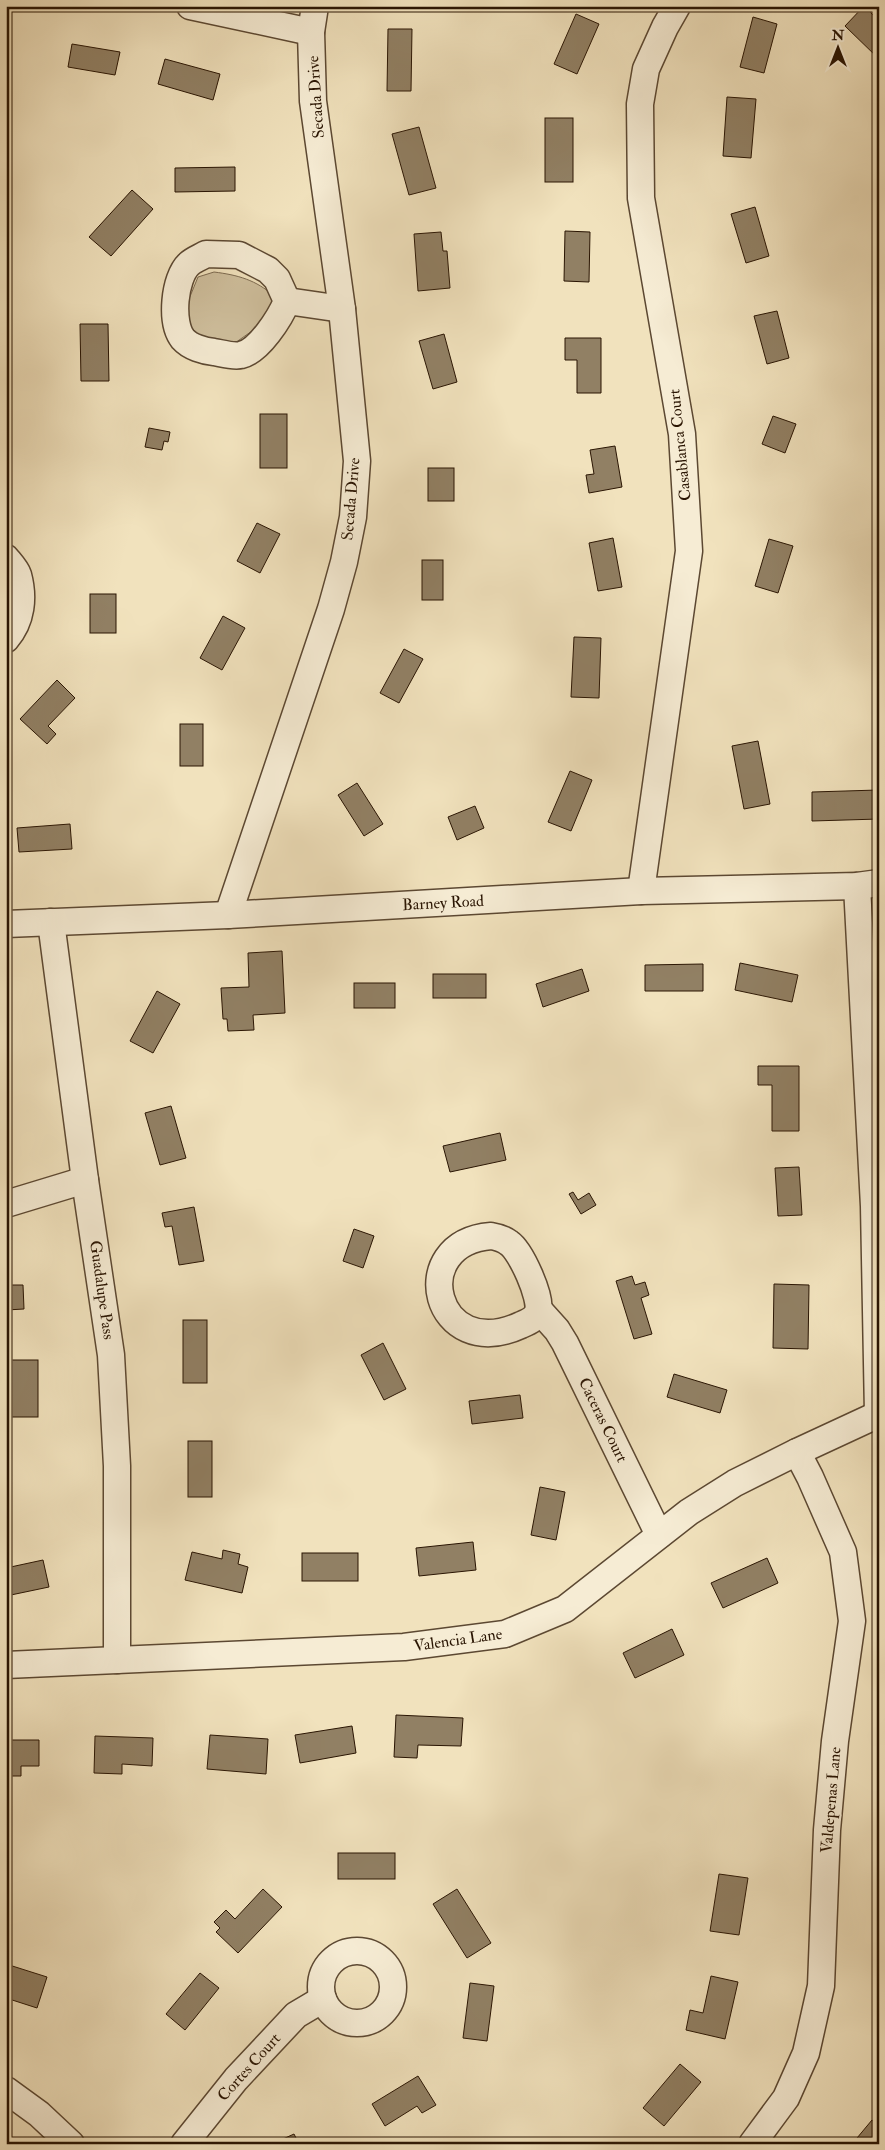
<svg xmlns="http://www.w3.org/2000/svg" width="885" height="2150" font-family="'IM FELL Double Pica',serif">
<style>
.grass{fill:#cfbf9d;stroke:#7c6a50}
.building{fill:#918064;stroke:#2a1503}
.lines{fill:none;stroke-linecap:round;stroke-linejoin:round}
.minor-casing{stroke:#5c4832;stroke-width:29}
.minor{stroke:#f6ecd4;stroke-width:26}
.labels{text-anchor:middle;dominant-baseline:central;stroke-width:4;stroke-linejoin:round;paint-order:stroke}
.street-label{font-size:16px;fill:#2a1503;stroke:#f6ecd4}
</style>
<rect width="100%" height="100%" fill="#f1e2bd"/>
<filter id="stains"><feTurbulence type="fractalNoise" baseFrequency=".004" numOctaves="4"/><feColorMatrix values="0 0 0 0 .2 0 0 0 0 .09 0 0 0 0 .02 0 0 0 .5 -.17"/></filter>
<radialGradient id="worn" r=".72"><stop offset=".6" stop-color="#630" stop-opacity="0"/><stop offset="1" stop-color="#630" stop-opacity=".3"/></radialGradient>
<!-- grass -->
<path class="grass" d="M214,272C238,275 256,280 274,296L272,309L252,331L232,345L204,340L187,324L189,299L198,277Z"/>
<!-- building -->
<g class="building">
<polygon points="864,6 879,21 879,59 845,26"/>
<polygon points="576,14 599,24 577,74 554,64"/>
<polygon points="753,17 777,24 764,73 740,67"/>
<polygon points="388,29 412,29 411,91 387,91"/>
<polygon points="72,44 120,52 115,75 68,67"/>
<polygon points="165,59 220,74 213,100 158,84"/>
<polygon points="727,97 756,99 751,158 723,156"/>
<rect x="545" y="118" width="28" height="64"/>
<polygon points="419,127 436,188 409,195 392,134"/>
<polygon points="235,167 235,191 175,192 175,168"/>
<polygon points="132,190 153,209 111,256 89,237"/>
<polygon points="755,207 769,256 746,263 731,214"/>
<polygon points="565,231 590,232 589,282 564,281"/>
<polygon points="441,232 443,251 447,251 450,288 418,291 414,234"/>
<polygon points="777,311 789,358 767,364 754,316"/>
<polygon points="80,324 108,324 109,381 81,381"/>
<polygon points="444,334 457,382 433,389 419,341"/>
<polygon points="565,338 601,338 601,393 577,393 577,360 565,360"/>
<rect x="260" y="414" width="27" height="54"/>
<polygon points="773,416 796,424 785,453 762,444"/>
<polygon points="149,428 170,432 168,442 164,441 162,450 145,447"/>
<polygon points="615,446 622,487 589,493 586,475 594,474 590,450"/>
<rect x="428" y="468" width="26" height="33"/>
<polygon points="257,523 280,534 260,573 237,561"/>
<polygon points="613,538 622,587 598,591 589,543"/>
<polygon points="769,539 793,546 778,593 755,586"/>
<rect x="422" y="560" width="21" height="40"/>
<rect x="90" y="594" width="26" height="39"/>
<polygon points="223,616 245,628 222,670 200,658"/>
<polygon points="574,637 601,638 599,698 571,697"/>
<polygon points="404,649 423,659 399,703 380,693"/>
<polygon points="57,680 75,698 48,726 56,734 47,744 20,719"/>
<rect x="180" y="724" width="23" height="42"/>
<polygon points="758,741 770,804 744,809 732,746"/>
<polygon points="570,771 592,780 571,831 548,822"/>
<polygon points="357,783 383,824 364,836 338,795"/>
<polygon points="878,790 879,819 812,821 812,792"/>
<polygon points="475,806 484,828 457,840 448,817"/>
<polygon points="70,824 72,849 19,852 17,828"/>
<polygon points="282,951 285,1013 253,1015 254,1030 228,1031 227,1019 223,1019 221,988 249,987 248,953"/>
<polygon points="740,963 798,975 792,1002 735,990"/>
<polygon points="703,964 703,991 645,991 645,965"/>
<polygon points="582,969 589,991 543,1007 536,984"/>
<rect x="433" y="974" width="53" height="24"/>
<rect x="354" y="983" width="41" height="25"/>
<polygon points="157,991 180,1004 153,1053 130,1041"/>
<polygon points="758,1066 799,1066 799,1131 772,1131 772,1085 758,1085"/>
<polygon points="171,1106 186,1158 160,1165 145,1113"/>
<polygon points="500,1133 506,1160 450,1172 443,1146"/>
<polygon points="799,1167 802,1215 778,1216 775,1168"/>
<polygon points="573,1192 578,1200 589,1193 596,1205 581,1214 569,1194"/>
<polygon points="194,1207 204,1261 179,1265 172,1226 165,1227 162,1213"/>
<polygon points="354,1229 374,1236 363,1268 343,1261"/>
<polygon points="632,1276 635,1285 645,1282 649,1295 641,1298 652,1334 634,1339 616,1281"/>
<polygon points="774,1284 809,1285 808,1349 773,1348"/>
<polygon points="6,1285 23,1285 24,1309 6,1310"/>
<rect x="183" y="1320" width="24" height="63"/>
<polygon points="383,1343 406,1389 384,1400 361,1355"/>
<rect x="9" y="1360" width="29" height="57"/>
<polygon points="674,1374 727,1390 720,1413 667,1397"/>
<polygon points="520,1395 523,1418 472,1424 469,1401"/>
<rect x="188" y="1441" width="24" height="56"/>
<polygon points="540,1487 565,1492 556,1540 531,1535"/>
<polygon points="473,1542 476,1570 419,1576 416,1548"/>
<polygon points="223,1550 240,1554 238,1564 248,1567 242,1593 185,1580 192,1552 222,1559"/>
<rect x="302" y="1553" width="56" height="28"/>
<polygon points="767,1558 778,1583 723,1608 711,1583"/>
<polygon points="43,1560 49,1587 6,1596 6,1568"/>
<polygon points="672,1629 684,1655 635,1678 623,1653"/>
<polygon points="396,1715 463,1718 461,1746 418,1745 417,1758 394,1757"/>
<polygon points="352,1726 356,1753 300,1763 295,1735"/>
<polygon points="210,1735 268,1739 266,1774 207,1769"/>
<polygon points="95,1736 153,1738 152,1766 122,1764 122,1774 94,1773"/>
<polygon points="6,1740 39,1740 39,1766 21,1766 21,1776 6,1776"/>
<rect x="338" y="1853" width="57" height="26"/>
<polygon points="719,1874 748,1878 739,1935 710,1931"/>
<polygon points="263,1889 282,1907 238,1953 216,1932 220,1928 214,1922 226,1910 235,1919"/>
<polygon points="457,1889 491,1943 467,1958 433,1904"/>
<polygon points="6,1964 47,1977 37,2008 6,1998"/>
<polygon points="200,1973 219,1988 185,2030 166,2014"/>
<polygon points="711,1976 738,1982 725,2039 686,2030 690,2010 703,2013"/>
<polygon points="470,1983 494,1986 487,2041 463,2038"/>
<polygon points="680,2064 701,2082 664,2126 643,2108"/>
<polygon points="418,2076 436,2105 422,2113 417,2106 385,2126 372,2104"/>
<polygon points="872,2120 879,2125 879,2144 852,2144"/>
<polygon points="294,2134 299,2144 272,2144"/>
</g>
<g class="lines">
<defs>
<g id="minor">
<polyline points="190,6 311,32"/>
<path d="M206,254L239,255L268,270L277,279L287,301C280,318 259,351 241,355C233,357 221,353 214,352C204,351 190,347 183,339C170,323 174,278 189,264C193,260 201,257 206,254Z"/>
<polyline points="287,301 342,309"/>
<path d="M6,558C10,563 16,569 18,575C24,597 22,621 6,639"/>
<polyline points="857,886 874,1206 878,1414"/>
<polyline points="641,891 689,551 682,434 641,198 640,104 646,69 665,27 677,6"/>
<polyline points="228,915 331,609 344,562 353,517 357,461 342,309 313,101 311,32 315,6"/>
<polyline points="51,922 85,1180 111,1355 117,1466 117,1660"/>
<polyline points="6,924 228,915 641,891 857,886 879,883"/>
<polyline points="6,1204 85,1180"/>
<path d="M491,1236C497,1237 504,1239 509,1243C521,1251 542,1298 538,1311C536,1319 528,1322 521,1325C434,1365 405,1243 491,1236Z"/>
<polyline points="539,1310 557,1330 565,1343 659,1535"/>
<polyline points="6,1665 404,1647 505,1634 565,1609 689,1512 735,1483 797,1452 879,1414"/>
<circle cx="357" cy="1987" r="36"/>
<polyline points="6,2090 39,2114 71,2144"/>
<polyline points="184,2144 236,2079 296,2015 323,1999"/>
<polyline points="752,2144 786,2098 806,2053 821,1986 827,1830 835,1741 852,1621 843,1552 810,1477 797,1452"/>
</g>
</defs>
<!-- minor casing -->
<use href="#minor" class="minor-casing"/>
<!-- minor -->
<use href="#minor" class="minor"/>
</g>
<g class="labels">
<!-- street labels -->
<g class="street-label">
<text transform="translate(316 97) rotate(-94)">Secada Drive</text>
<text transform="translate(680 445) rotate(-96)">Casablanca Court</text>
<text transform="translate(351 499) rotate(-85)">Secada Drive</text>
<text transform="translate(443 903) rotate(-3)">Barney Road</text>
<text transform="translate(102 1290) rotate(82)">Guadalupe Pass</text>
<text transform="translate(603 1420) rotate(64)">Caceras Court</text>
<text transform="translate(458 1640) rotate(-8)">Valencia Lane</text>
<text transform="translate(831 1800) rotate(-85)">Valdepenas Lane</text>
<text transform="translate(249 2067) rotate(-48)">Cortes Court</text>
</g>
</g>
<!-- margin -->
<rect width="885" height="2150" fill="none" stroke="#f1e2bd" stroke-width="25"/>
<rect x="8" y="8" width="870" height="2135" fill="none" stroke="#2a1503" stroke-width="2.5"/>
<rect x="12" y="12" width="860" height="2125" fill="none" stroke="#2a1503"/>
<!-- north arrow -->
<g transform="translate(838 48)" stroke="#f6ecd4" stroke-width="4" paint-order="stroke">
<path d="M0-4L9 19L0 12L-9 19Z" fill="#2a1503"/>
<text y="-8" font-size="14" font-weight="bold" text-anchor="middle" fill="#2a1503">N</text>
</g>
<rect width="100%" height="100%" filter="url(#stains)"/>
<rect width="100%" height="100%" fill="url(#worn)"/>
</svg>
